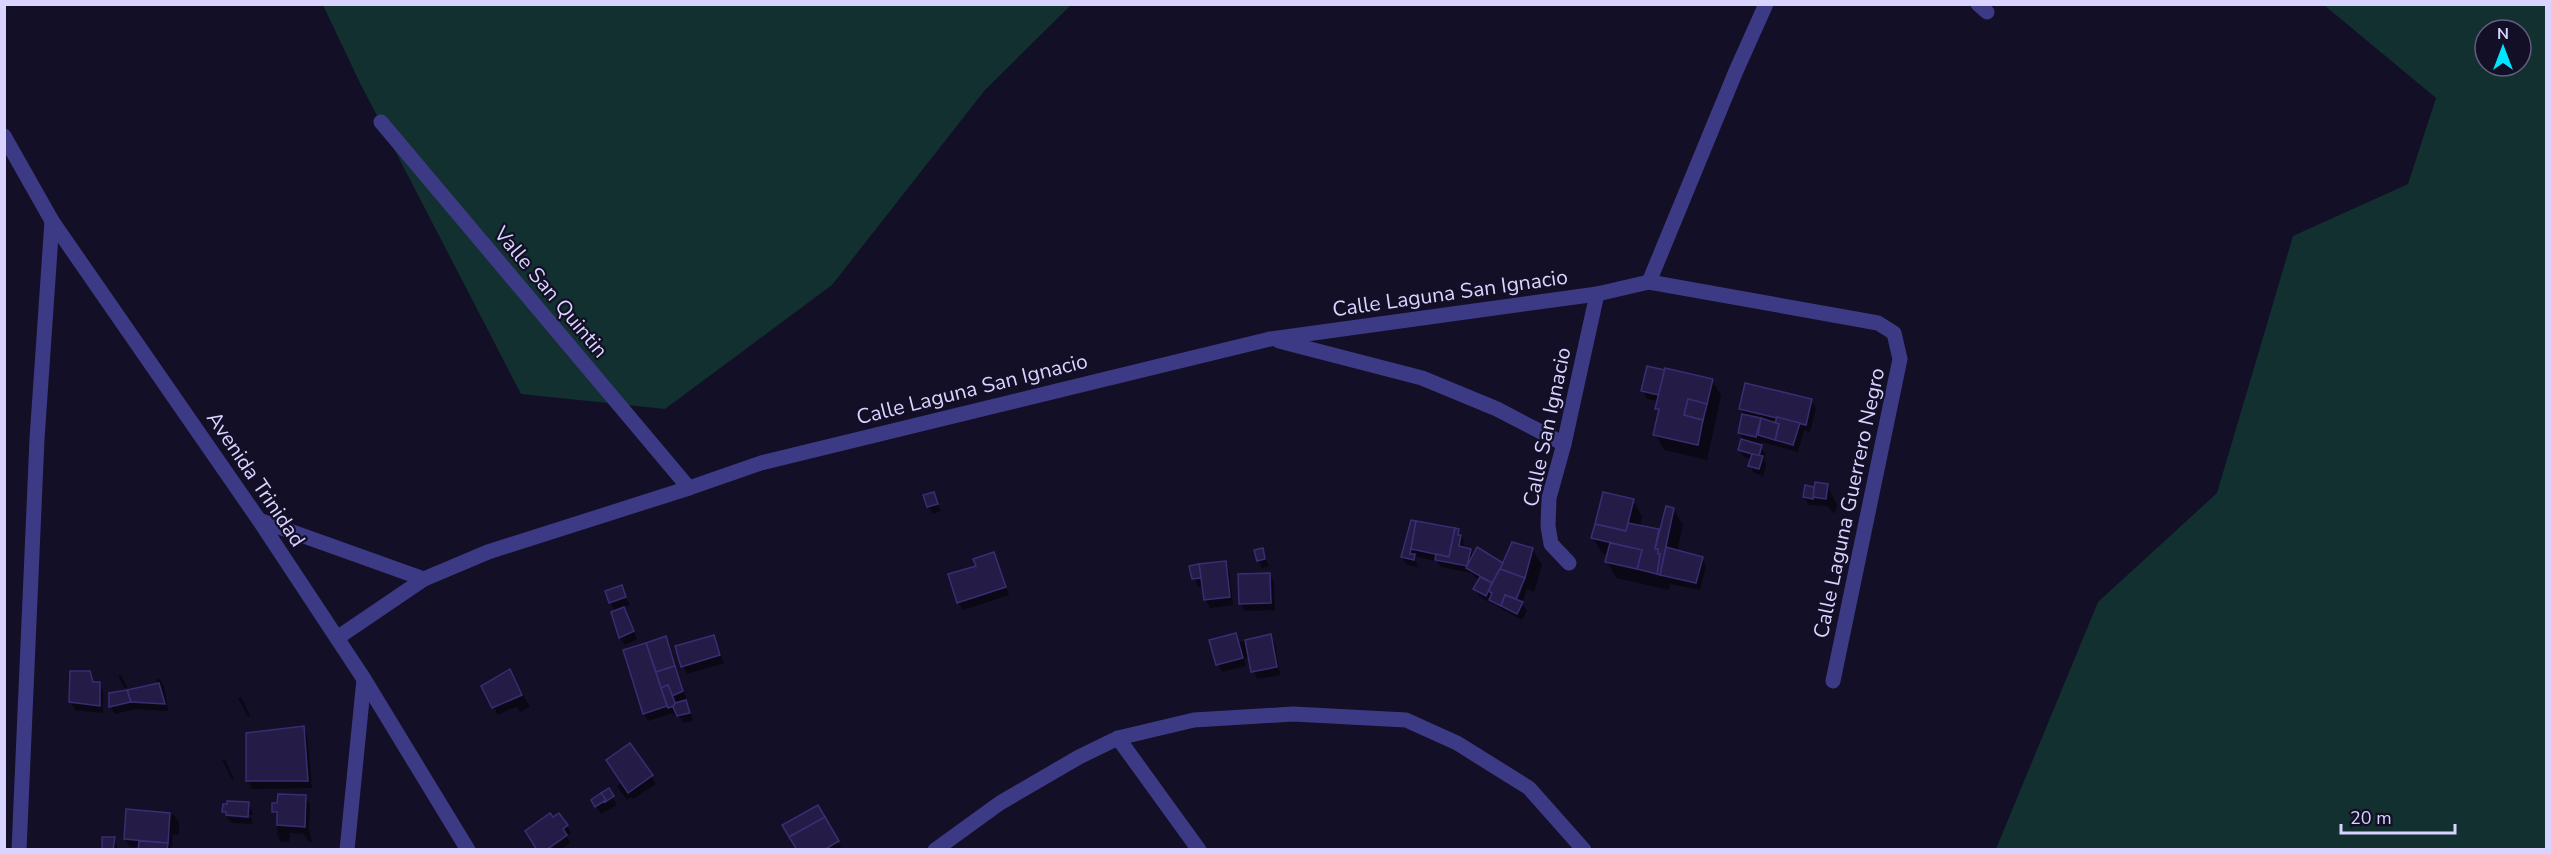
<svg xmlns="http://www.w3.org/2000/svg" width="2551" height="854" font-family="'Nunito Sans',sans-serif">
<style>
.green{fill:#12302f;fill-rule:evenodd}
.shadow{fill:#0007;fill-rule:evenodd}
.building{fill:#241b47;stroke:#3b2d73;stroke-width:1.5}
.lines{fill:none;stroke-linecap:round;stroke-linejoin:round}
.service{stroke:#3d3a85;stroke-width:15}
.minor{stroke:#3d3a85;stroke-width:15}
.tertiary{stroke:#3d3a85;stroke-width:15}
.labels{text-anchor:middle;dominant-baseline:central;stroke-width:4.5;stroke-linejoin:round;paint-order:stroke}
.street-label{font-size:21px;fill:#d9d4ff;stroke:#130f26}
</style>
<rect width="100%" height="100%" fill="#130f26"/>
<!-- green -->
<g class="green">
<polygon points="323,5 1071,5 985,90 832,285 665,409 521,394 359,81"/>
<path d="M2324,5H2546V849H1996L2098,602L2217,493L2293,236L2408,184L2436,98ZM2485,30H2521V66H2485Z"/>
</g>
<!-- shadow -->
<g class="shadow">
<polygon points="1712,380 1721,396 1707,460 1664,450 1655,434 1659,413 1657,409 1658,401 1647,399 1643,391"/>
<polygon points="1811,401 1816,408 1810,432 1804,430 1798,452 1762,442 1760,445 1765,454 1764,460 1766,465 1763,476 1754,473 1750,465 1751,459 1744,457 1739,450 1745,442 1739,433 1744,414 1740,409"/>
<polygon points="1827,485 1837,504 1835,514 1827,506 1809,505 1804,497 1806,486 1816,488"/>
<polygon points="933,494 941,511 933,514 928,506"/>
<polygon points="1633,501 1642,516 1640,527 1662,531 1673,509 1683,525 1677,552 1702,558 1706,566 1700,590 1670,584 1669,590 1616,578 1607,562 1609,555 1602,553 1593,538"/>
<path d="M1412,522L1458,530L1463,538L1464,548L1470,550L1474,556L1503,565L1532,549L1542,565L1534,592L1527,589L1522,603L1527,611L1522,620L1480,597L1475,589L1480,581L1471,573L1441,567L1437,561L1414,556L1418,567L1407,565L1402,557ZM1518,590H1522L1515,606L1513,605Z"/>
<polygon points="1262,550 1269,566 1262,568 1258,561"/>
<polygon points="994,554 1009,595 963,610 958,602 977,567"/>
<polygon points="1225,562 1229,570 1233,605 1210,608 1206,600 1204,586 1198,587 1190,567"/>
<polygon points="1269,575 1274,582 1275,610 1245,611 1241,604"/>
<polygon points="621,587 630,605 623,607 637,639 625,645 620,637 616,612 610,602"/>
<polygon points="1235,634 1239,642 1270,636 1275,644 1280,675 1257,679 1250,657 1244,659 1246,666 1222,672 1218,664"/>
<polygon points="714,637 724,663 687,674 683,666"/>
<polygon points="665,638 670,646 693,721 683,723 678,714 674,715 673,713 648,721 644,714 625,651"/>
<polygon points="509,671 530,707 520,712 517,707 510,709 498,715 483,687"/>
<polygon points="89,672 94,683 99,683 103,691 103,713 75,710 71,702"/>
<polygon points="121,675 127,687 125,689 118,676"/>
<polygon points="156,679 159,679 164,686 168,711 135,709 115,714 110,706 157,684"/>
<polygon points="241,697 250,716 248,717 238,698"/>
<polygon points="303,727 307,735 312,788 252,789 248,781"/>
<polygon points="630,745 656,784 633,799 631,797 627,800 617,786 622,782"/>
<polygon points="225,759 234,779 232,780 222,760"/>
<polygon points="608,790 617,805 601,814 593,801"/>
<polygon points="305,797 310,804 309,830 312,842 308,842 304,834 290,833 289,842 281,842 277,834 278,818 274,811"/>
<polygon points="249,804 253,815 227,814 227,817 252,818 252,824 232,823 228,819 224,811"/>
<polygon points="817,807 842,849 798,850"/>
<polygon points="127,811 174,815 179,823 179,835 173,834 171,850 130,847 125,839"/>
<polygon points="567,826 571,833 568,836 568,833 543,850 527,832"/>
<polygon points="567,837 570,843 561,850 549,850"/>
<polygon points="114,839 118,850 103,850"/>
</g>
<!-- building -->
<g class="building">
<polygon points="1647,366 1665,370 1659,395 1641,391"/>
<polygon points="1665,368 1713,379 1707,404 1688,399 1684,415 1703,420 1698,445 1653,435 1659,409 1655,409"/>
<polygon points="1745,383 1812,399 1806,425 1739,409"/>
<polygon points="1688,399 1707,404 1703,420 1684,415"/>
<polygon points="1742,414 1761,418 1756,437 1738,433"/>
<polygon points="1777,417 1800,423 1793,445 1775,440 1779,424 1775,423"/>
<polygon points="1761,418 1779,424 1775,440 1758,435"/>
<polygon points="1741,439 1762,445 1759,456 1738,450"/>
<polygon points="1752,454 1763,456 1759,469 1748,466"/>
<polygon points="1815,482 1828,484 1826,499 1813,497"/>
<polygon points="1805,485 1814,487 1813,499 1803,497"/>
<polygon points="934,492 938,504 927,507 923,495"/>
<polygon points="1603,492 1634,499 1626,531 1595,524"/>
<polygon points="1666,506 1674,508 1660,575 1657,574 1660,554 1658,554 1658,549 1655,549"/>
<polygon points="1411,520 1416,521 1410,554 1415,554 1414,560 1401,557"/>
<polygon points="1416,521 1455,528 1449,557 1411,549"/>
<polygon points="1628,523 1659,529 1655,549 1658,549 1658,554 1660,554 1657,574 1637,569 1642,550 1591,538 1595,524 1626,531"/>
<polygon points="1455,528 1459,529 1458,535 1461,535 1459,546 1471,549 1467,566 1435,560 1436,554 1449,557"/>
<polygon points="1512,542 1533,548 1525,578 1500,569"/>
<polygon points="1610,543 1642,550 1637,569 1605,562"/>
<polygon points="1477,547 1503,563 1492,583 1466,568"/>
<polygon points="1666,547 1703,557 1696,583 1660,575"/>
<polygon points="1263,548 1265,559 1257,561 1254,550"/>
<polygon points="994,552 1006,587 957,603 948,574 976,566 973,559"/>
<polygon points="1226,561 1230,597 1204,600 1199,564"/>
<polygon points="1199,564 1201,578 1192,579 1189,566"/>
<polygon points="1500,569 1525,578 1516,599 1505,595 1501,606 1489,600 1492,593 1488,591"/>
<polygon points="1270,573 1271,603 1239,604 1238,574"/>
<polygon points="1480,577 1492,583 1486,596 1473,589"/>
<polygon points="622,585 626,597 609,603 605,591"/>
<polygon points="1505,595 1523,602 1517,614 1501,606"/>
<polygon points="624,607 634,631 619,638 611,612"/>
<polygon points="1236,633 1243,658 1216,665 1209,640"/>
<polygon points="1271,634 1277,667 1251,672 1245,640"/>
<polygon points="714,635 720,655 681,667 675,646"/>
<polygon points="666,636 675,666 656,672 646,643"/>
<polygon points="646,643 667,706 643,714 623,650"/>
<polygon points="675,666 683,691 672,696 668,685 661,688 656,672"/>
<polygon points="510,669 522,695 492,708 481,686"/>
<polygon points="70,671 90,671 93,682 100,682 100,706 69,702"/>
<polygon points="159,683 165,704 131,702 127,690"/>
<polygon points="668,685 676,705 668,708 661,688"/>
<polygon points="127,690 131,702 109,707 109,693"/>
<polygon points="686,700 690,713 677,716 673,707 675,703"/>
<polygon points="304,726 308,781 246,781 246,733"/>
<polygon points="630,743 653,775 628,793 606,760"/>
<polygon points="609,788 614,796 604,803 606,800 601,793"/>
<polygon points="601,793 606,800 595,807 591,800"/>
<polygon points="278,794 306,795 305,827 277,825 277,812 272,812 272,803 277,803"/>
<polygon points="227,801 249,802 248,817 226,815 226,812 222,812 223,804 227,804"/>
<polygon points="818,805 825,817 789,837 782,825"/>
<polygon points="126,809 170,813 168,843 124,839"/>
<polygon points="550,813 553,817 559,813 568,825 563,829 567,835 546,850 537,850 525,831"/>
<polygon points="825,817 839,841 824,850 797,850 789,837"/>
<polygon points="102,837 115,837 113,850 102,850"/>
<polygon points="139,841 168,843 167,850 138,850"/>
</g>
<g class="lines">
<!-- service -->
<polyline class="service" points="1978,4 1987,12"/>
<!-- minor -->
<g class="minor">
<polyline points="381,122 689,488"/>
<polyline points="1649,282 1736,71 1766,4"/>
<polyline points="1279,341 1422,378 1497,409 1564,444"/>
<polyline points="259,520 424,579"/>
<polyline points="1569,563 1551,544 1548,526 1549,498 1564,444 1597,294"/>
<polyline points="337,638 424,579 488,552 689,488 761,463 1270,339 1597,294 1649,282 1878,323 1894,333 1900,359 1833,681"/>
<polyline points="1118,738 1199,850"/>
<polyline points="19,850 37,439 52,221"/>
<polyline points="347,850 364,679"/>
<polyline points="935,850 1000,803 1079,757 1118,738 1194,720 1293,714 1406,720 1457,743 1529,788 1584,850"/>
</g>
<!-- tertiary -->
<polyline class="tertiary" points="4,136 52,221 259,520 364,679 468,850"/>
</g>
<g class="labels">
<!-- street labels -->
<g class="street-label">
<text transform="translate(551 292) rotate(50)">Valle San Quintin</text>
<text transform="translate(1450 293) rotate(-8)">Calle Laguna San Ignacio</text>
<text transform="translate(972 389) rotate(-14)">Calle Laguna San Ignacio</text>
<text transform="translate(1547 427) rotate(-78)">Calle San Ignacio</text>
<text transform="translate(256 479) rotate(56)">Avenida Trinidad</text>
<text transform="translate(1849 503) rotate(-78)">Calle Laguna Guerrero Negro</text>
</g>
</g>
<!-- border -->
<rect width="2551" height="854" fill="none" stroke="#d9d4ff" stroke-width="12"/>
<!-- north arrow -->
<g transform="translate(2503 48)"><circle r="28" fill="#130f26" stroke="#625e7d" stroke-width="1.5"/>
<path d="M0-4.5L10 22L0 15L-10 22Z" fill="#00e5ff"/>
<text y="-9" font-size="16" font-weight="bold" text-anchor="middle" fill="#d9d4ff">N</text>
</g>
<!-- scale -->
<path d="M2341 824v9h114v-9" fill="none" stroke="#d9d4ff" stroke-width="3"/>
<text x="2350" y="824" font-size="18" fill="#d9d4ff" stroke="#130f26" stroke-width="4.5" paint-order="stroke">20 m</text>
</svg>
